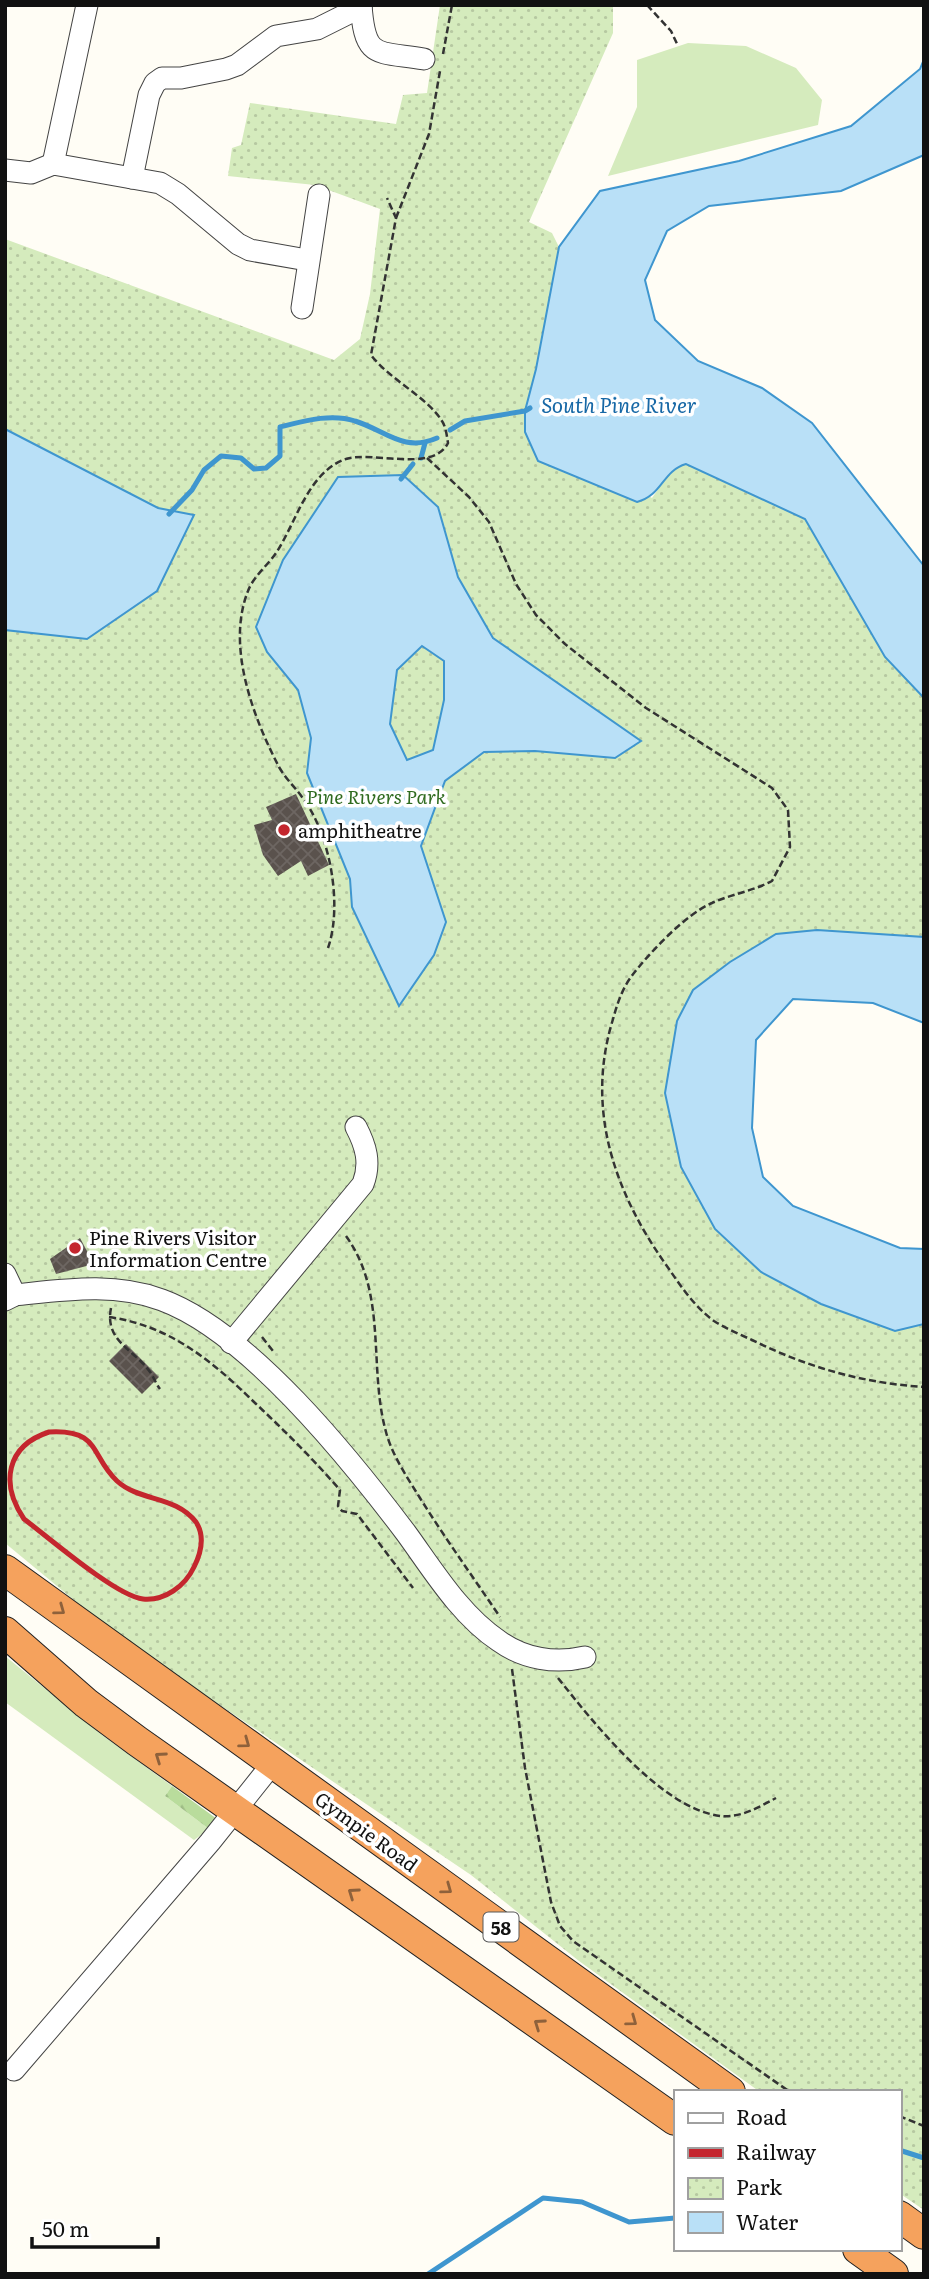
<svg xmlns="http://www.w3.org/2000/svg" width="929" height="2279" font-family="Literata,serif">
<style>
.grass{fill:#d5ebbd}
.forest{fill:url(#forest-firs)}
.park{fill:url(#park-dots)}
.water{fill:#b9e0f7;stroke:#3f96cf;stroke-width:2;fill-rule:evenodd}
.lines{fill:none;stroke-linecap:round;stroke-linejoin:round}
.stream{stroke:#3f96cf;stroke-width:5}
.building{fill:url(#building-cross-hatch)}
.minor-casing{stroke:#444;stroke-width:23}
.highway-casing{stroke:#222;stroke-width:32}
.path{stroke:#333;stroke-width:2.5;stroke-dasharray:7 3.5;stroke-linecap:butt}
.minor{stroke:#fff;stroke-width:21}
.highway{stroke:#f5a25d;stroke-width:30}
.rail{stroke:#c4262e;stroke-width:5}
.oneway{stroke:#8e613b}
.poi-dot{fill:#c4262e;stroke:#fff;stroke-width:2.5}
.labels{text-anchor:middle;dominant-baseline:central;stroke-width:7;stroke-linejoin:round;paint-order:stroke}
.shield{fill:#fff;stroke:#585858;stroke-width:2}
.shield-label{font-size:18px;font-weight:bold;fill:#111}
.park-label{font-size:19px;font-style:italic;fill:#2f6b1f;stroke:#fff}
.poi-label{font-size:19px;fill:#111;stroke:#fff;text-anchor:start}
.street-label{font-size:19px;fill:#111;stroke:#fff}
.water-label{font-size:21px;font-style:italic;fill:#1768a6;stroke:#fff}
</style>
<defs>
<pattern id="forest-firs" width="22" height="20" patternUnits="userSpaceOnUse" patternTransform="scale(1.75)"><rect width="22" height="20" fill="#b9dc9c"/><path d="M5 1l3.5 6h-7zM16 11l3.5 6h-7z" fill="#9ebc85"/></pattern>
<pattern id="park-dots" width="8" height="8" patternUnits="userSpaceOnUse" patternTransform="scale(1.75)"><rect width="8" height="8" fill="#d5ebbd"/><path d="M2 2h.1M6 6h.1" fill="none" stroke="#b6c8a1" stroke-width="1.8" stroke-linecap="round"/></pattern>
<pattern id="building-cross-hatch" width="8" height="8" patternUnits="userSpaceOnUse" patternTransform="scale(1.75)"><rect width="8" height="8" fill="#5a524d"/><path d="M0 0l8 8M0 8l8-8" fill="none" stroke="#6d6662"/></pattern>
</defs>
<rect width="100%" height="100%" fill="#fffdf5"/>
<!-- grass -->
<g class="grass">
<polygon points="688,43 746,46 796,68 822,100 818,125 608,176 637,107 637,60"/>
<polygon points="5,1656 102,1735 172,1786 165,1796 209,1829 194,1840 5,1702"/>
</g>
<!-- forest -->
<polygon class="forest" points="172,1786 217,1819 209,1829 165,1796"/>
<!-- park -->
<polygon class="park" points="440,5 613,5 613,33 529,222 552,233 559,247 536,369 525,411 652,498 674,467 686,464 805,519 885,657 924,698 924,937 817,930 776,934 730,962 665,1093 895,1331 924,1324 924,2210 899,2193 899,2092 760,2092 579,1961 471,1875 115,1634 5,1543 5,239 334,360 360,339 370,294 380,209 315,185 228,176 232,148 241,145 250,103 396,124 403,95 427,93"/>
<!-- water -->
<g class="water">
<path d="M924,59V155L841,191L709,206L667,231L645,280L655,320L698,361L762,388L812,423L924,566V698L885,657L805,519L686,464C662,471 663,495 637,502L538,461L525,432V411L536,369L559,247L600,191L739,161L851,126L920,69Z"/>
<polygon points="5,429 158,508 194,515 157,591 87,639 5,630"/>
<path d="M403,475L438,507L458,577L493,638L641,741L615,758L535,751L484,752L445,781L421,846L446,922L434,955L399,1006L352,907L350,879L307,773L311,738L298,690L267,652L256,627L283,560L338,477ZM422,646L444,661V700L433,750L407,760L390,724L397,670Z"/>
<polygon points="817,930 924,937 924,1023 873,1003 793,999 756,1040 752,1128 763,1177 793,1206 900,1248 924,1249 924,1324 895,1331 821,1304 761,1272 715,1229 681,1167 665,1093 677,1021 693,990 730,962 776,934"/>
</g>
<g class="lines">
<!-- stream -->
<g class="stream">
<polyline points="450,430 465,421 525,411 530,408"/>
<polyline points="421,458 425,443"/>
<polyline points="401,479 413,464"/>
<path d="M169,514L192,490L204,470L221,456L241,458L254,469L266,468L280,456V427C304,421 331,413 355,421C385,430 403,453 437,438"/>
<polyline points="899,2150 924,2158"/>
<polyline points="428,2274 543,2198 582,2202 629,2222 675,2218"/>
</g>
</g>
<!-- building -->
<g class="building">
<polygon points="296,794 329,865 308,876 301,861 278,876 263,855 254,825 272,820 266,807"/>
<polygon points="80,1238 94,1264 56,1274 50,1259"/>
<polygon points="126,1344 159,1377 142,1394 109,1361"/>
</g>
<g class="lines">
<defs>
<g id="minor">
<path d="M361,5C365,60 376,51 424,59"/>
<polyline points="53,164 87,5"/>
<polyline points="5,170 31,173 53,164 160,183 178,194 238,244 250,250 307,260"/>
<polyline points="132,178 149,95 155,83 162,78 181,78 226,69 237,65 276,36 317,29 361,7"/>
<polyline points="302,308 319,195"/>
<polyline points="5,1274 15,1295"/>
<path d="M5,1300L15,1295C64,1290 114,1282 162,1300C249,1332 351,1460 406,1533C433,1570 460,1615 499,1641C524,1659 555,1664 585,1657"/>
<path d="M231,1343L363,1184C371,1163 366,1146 356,1127"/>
<polyline points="14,2070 210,1842 273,1763"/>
</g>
<g id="highway">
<polyline points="5,1570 730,2092"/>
<polyline points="5,1632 86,1703 137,1741 675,2120"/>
<polyline points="899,2216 924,2234"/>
<polyline points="858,2249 893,2274"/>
</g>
</defs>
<!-- minor casing -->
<use href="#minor" class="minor-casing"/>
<!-- highway casing -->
<use href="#highway" class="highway-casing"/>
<!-- path -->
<g class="path">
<polyline points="647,5 671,31 678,46"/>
<polyline points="443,54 452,5"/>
<polyline points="396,218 429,134 440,71"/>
<path d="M427,458L469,497L489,522L516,584L536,615L565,644L646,708L772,788L788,810L790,847L772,881C753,891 732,894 712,903C686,914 648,954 631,977C620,992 616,1009 611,1026C586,1115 617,1197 669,1269C682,1288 695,1307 714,1321C725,1328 739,1334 752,1340C807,1367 862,1383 924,1387"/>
<path d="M328,948C343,905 330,833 302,797C294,786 286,779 279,767C253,717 226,646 248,591C253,577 267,566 276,553C296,523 307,475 343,460C369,449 433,474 448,443C447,437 446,427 442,421C427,397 389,379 371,355L396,218L387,198"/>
<path d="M346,1236C388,1294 368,1367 386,1432C392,1455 407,1477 420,1498C445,1538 473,1577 500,1617"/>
<polyline points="112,1270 120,1251"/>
<path d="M111,1308C104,1343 137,1350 152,1375C155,1380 156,1384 160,1389"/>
<path d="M109,1317C170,1326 211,1360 254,1402C284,1430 313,1459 340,1490L338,1506L342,1511L357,1514L413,1588"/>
<polyline points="262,1337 273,1351"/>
<polyline points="512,1669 525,1768 551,1902 560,1926 573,1941 790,2092"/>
<path d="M558,1678C593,1722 662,1810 721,1816C741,1818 759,1807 776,1798"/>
<polyline points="899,2116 924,2126"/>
</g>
<!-- minor -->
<use href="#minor" class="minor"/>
<!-- highway -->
<use href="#highway" class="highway"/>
<!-- rail -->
<path class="rail" d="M49,1432C101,1429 90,1456 117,1481C140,1502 175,1495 196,1522C205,1536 201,1553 194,1567C185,1586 165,1601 143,1599C116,1596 48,1537 24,1519C0,1484 6,1446 49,1432Z"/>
</g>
<!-- one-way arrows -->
<defs><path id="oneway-chevron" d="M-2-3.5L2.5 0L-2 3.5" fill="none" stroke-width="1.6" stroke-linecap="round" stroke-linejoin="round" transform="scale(1.75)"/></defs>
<g class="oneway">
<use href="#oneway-chevron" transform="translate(60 1610) rotate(36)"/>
<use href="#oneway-chevron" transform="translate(245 1743) rotate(36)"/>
<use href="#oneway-chevron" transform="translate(160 1757) rotate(-145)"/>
<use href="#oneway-chevron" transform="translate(447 1889) rotate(36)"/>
<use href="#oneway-chevron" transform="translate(353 1893) rotate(-145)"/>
<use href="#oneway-chevron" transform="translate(632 2021) rotate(36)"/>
<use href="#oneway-chevron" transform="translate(539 2024) rotate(-145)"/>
</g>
<!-- markers -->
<g class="poi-dot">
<circle cx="284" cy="830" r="7"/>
<circle cx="75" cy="1248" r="7"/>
</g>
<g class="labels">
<!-- shield labels -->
<rect class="shield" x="483.5" y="1912.5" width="35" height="29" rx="5"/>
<g class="shield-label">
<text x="501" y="1927">58</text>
</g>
<!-- park labels -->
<g class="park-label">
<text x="376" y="796">Pine Rivers Park</text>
</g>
<!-- poi labels -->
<g class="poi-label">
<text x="298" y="830">amphitheatre</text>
<text x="89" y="1237">Pine Rivers Visitor<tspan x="89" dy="22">Information Centre</tspan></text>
</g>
<!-- street labels -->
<g class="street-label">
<text transform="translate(367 1831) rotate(36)">Gympie Road</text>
</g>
<!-- water labels -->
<g class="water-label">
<text x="619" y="403">South Pine River</text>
</g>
</g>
<!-- border -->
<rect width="929" height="2279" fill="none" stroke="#111111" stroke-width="14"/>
<!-- legend -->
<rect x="674" y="2090" width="228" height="161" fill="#ffffff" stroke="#a0a0a0" stroke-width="2"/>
<rect x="688" y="2113" width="35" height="10" fill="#ffffff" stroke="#a0a0a0" stroke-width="2"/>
<text x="736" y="2125" font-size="21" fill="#111111">Road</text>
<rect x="688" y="2148" width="35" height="10" fill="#c4262e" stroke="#a0a0a0" stroke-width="2"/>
<text x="736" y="2160" font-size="21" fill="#111111">Railway</text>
<rect x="688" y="2178" width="35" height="21" fill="url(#park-dots)" stroke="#a0a0a0" stroke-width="2"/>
<text x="736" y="2195" font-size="21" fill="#111111">Park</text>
<rect x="688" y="2212" width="35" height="21" fill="#b9e0f7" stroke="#a0a0a0" stroke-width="2"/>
<text x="736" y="2230" font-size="21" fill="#111111">Water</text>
<!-- scale -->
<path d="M32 2237v10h126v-10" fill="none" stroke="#111111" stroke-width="3.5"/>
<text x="42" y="2237" font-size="21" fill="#111111" stroke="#ffffff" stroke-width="5" paint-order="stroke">50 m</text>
</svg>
